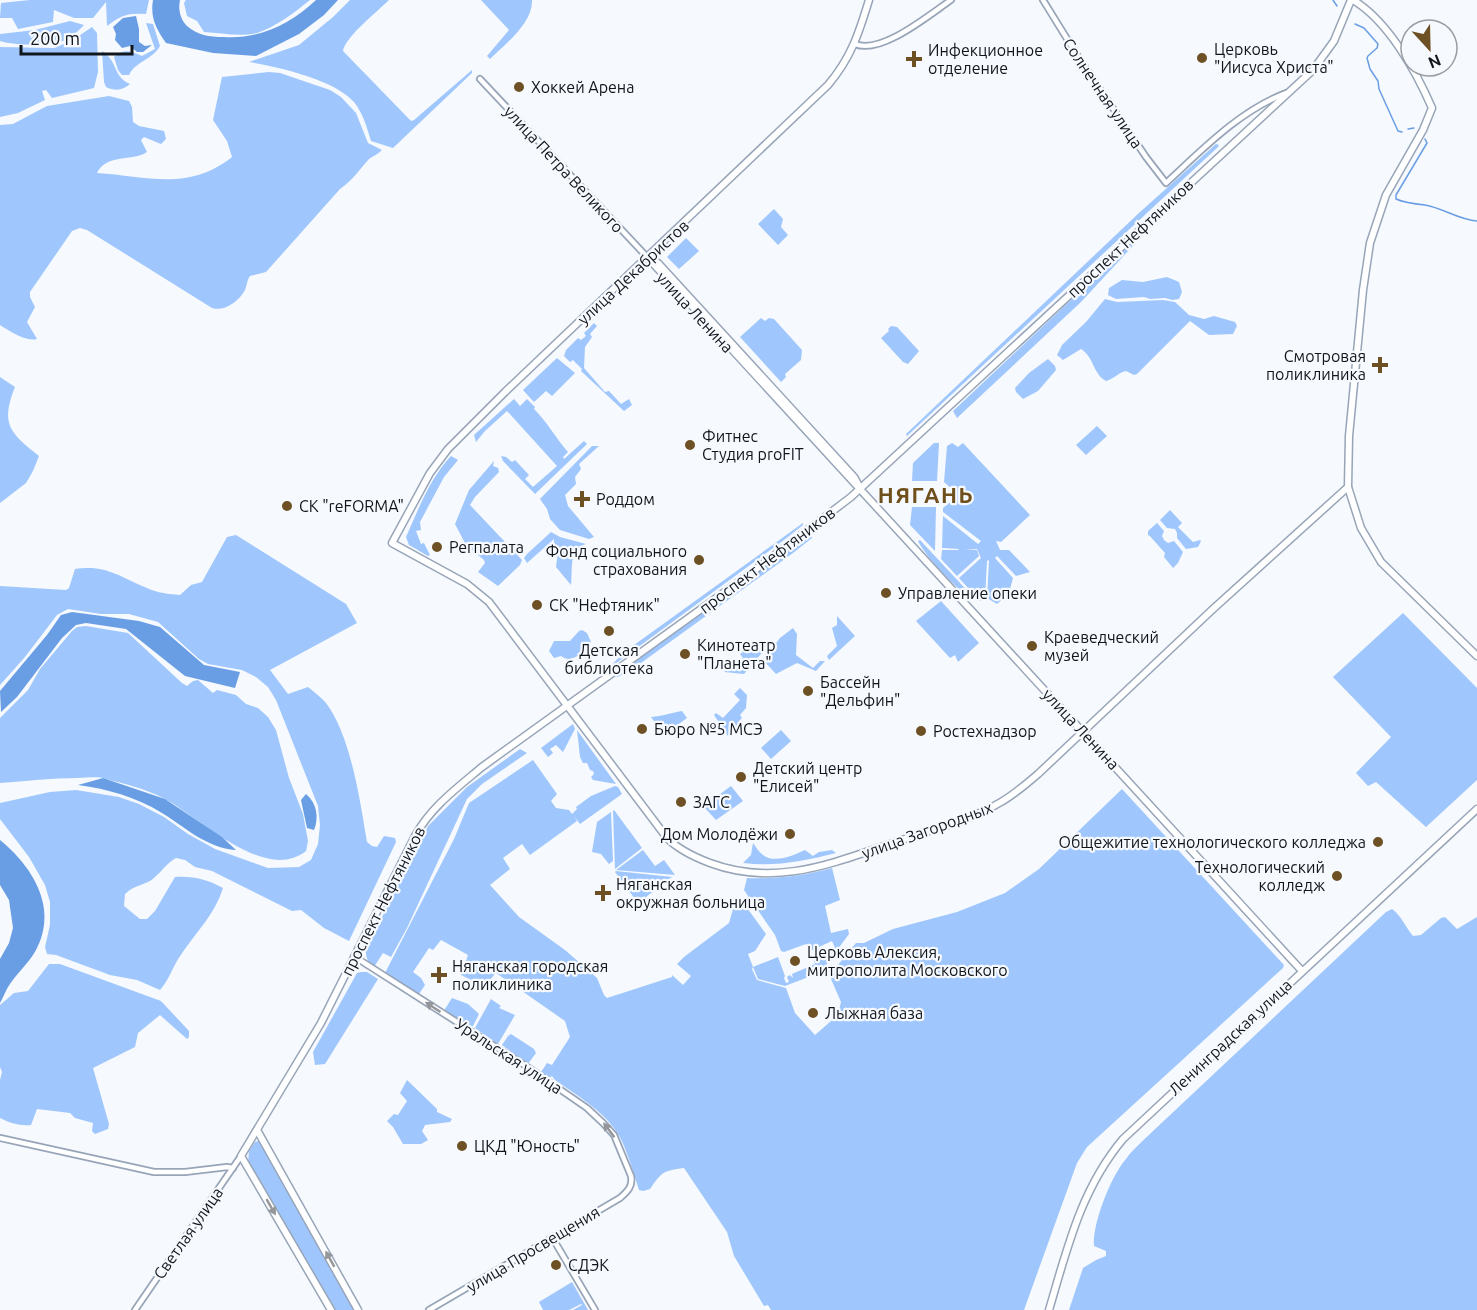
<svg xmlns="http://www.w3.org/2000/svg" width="1477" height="1310" font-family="Ubuntu,sans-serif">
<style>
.green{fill:#9fc7fd}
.water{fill:#699ee5}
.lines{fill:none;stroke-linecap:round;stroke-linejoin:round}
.stream{stroke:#699ee5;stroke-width:1.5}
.minor-casing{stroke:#98a5b8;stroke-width:8}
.major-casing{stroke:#98a5b8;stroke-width:9}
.minor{stroke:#fff;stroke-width:4.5}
.major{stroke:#fff;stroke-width:6}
.oneway{fill:#949699}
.poi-dot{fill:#6d5024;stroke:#f6f9fd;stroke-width:2}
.labels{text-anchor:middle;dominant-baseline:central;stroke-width:4.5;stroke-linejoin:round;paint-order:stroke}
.poi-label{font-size:16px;fill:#11161d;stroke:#f6f9fd;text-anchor:start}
.street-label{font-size:16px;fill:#11161d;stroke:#f6f9fd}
.district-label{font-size:22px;font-weight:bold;letter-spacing:1.5px;fill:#6f4f1b;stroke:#f6f9fd}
</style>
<rect width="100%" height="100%" fill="#f6f9fd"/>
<!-- green -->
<g class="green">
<path d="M30,0H149L146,14C127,13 122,15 107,26L106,2L93,18H74L54,10L53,22L18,29L12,18H0L1,3Z"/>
<path d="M186,0H310C295,12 276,27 257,33C240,37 221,33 204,32L197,21L187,16L184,3Z"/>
<path d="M350,0H389C378,11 345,37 343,51L411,121L414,120L472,70V73L393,148L371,141C367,128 363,113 354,102C334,79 278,67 249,62L299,45L333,17Z"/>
<path d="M481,0H532C533,23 505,44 490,59L487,56L509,30Z"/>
<path d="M70,21L84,25C80,29 75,34 70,38C58,46 14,46 0,41V34L35,30Z"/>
<path d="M146,23L153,24L160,46C152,60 136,61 129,75H122L118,70L114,57C123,48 132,51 142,56L155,49Z"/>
<polygon points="92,27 97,33 98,72 94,88 52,98 46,90 42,91 45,100 18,113 0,117 0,47 54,48 73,40"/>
<path d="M102,51C119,62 112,76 130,84C122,91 115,91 106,87L104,82Z"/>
<path d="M269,72L280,73L330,90L341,97L356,113L368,143L382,150C378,154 373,156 369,159C360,169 352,181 340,189L266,272L250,276C247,280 247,285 245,290C239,301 225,312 212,308L87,230L80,228L72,231L30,292V297L35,307L27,322L37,339C25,342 10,331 0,325V125L13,124L47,106L109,96L129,101L132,107L133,122L139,126L164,131L166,139L161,144L144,137L141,140L147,152C132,162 107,153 97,173C147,176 188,192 232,157L227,141L213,120L222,77Z"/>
<polygon points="1216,144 1219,145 1218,147 907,436 906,434 1140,212"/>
<polygon points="774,209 783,219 781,227 788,235 778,245 758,224"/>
<polygon points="1142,233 1143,235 1081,302 957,418 953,411"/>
<polygon points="686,238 699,251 679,269 667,257"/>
<polygon points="1167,277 1179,282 1182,292 1179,299 1172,300 1165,298 1150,299 1144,297 1116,299 1108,295 1109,288 1122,280 1143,282"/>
<path d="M1105,299L1117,302L1163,300L1175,302L1189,315L1204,319L1214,316L1235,322L1237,326L1233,334L1209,335L1190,321L1137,374L1134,375L1126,371C1119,372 1114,379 1106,381C1093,374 1094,357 1081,349L1063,360L1057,355L1062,345L1086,322Z"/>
<polygon points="761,318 765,321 769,318 774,319 802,350 801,360 785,374 786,377 781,382 740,337"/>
<polygon points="594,323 597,326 590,334 592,337 585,347 584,368 605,392 609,391 621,404 629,399 632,405 624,411 581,371 582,369 573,360 570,362 564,356 566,350 578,338 581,340 586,336 584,333"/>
<polygon points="891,326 897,327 919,351 908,364 903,362 881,338 889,331 888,329"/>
<polygon points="557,358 575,373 552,396 546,391 534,402 533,401 523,390"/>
<polygon points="1048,359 1055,366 1056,370 1038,391 1023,399 1016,392 1015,388 1029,373"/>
<path d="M0,377L15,387C0,424 10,433 39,456L33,471L26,483L0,503Z"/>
<path d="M514,399L520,406L527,399L535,407L534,409C548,423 555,437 568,452L563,457L564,459L584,441L587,444L535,494L503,461L501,456L506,457L512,462L515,460L529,475L525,479L533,487L557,466L507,411L485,431L476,442L474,435Z"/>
<polygon points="1097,426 1107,436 1086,455 1076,445"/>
<polygon points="934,443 939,443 937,481 912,481 913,463"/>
<polygon points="952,443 958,447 963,443 1030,515 1001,542 996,541 1000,550 1009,550 1030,572 1016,576 997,556 995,558 1013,578 1009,593 997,604 987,598 989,560 987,561 985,598 980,601 959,578 981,558 977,549 965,549 977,550 979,556 957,576 941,559 942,550 958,550 959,549 942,548 943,516 978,544 981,541 943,512 943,508 955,498 953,490 944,482 947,446"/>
<polygon points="592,446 599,446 579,464 581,469 575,477 576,484 565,495 568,506 594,537 589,539 560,530 550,519 547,509 540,499"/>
<path d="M451,456L458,460L444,477L420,522L421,530L416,531L421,544L424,543L430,555L428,556L409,545L406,537C418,510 430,478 451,456Z"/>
<polygon points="494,461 493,466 498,468 499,472 475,497 470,505 522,560 520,565 498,586 478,572 485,563 484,560 466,545 455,524 469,490"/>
<polygon points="912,507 936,507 935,551 910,525"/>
<polygon points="1170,510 1182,523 1178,527 1193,542 1200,540 1201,541 1198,547 1186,549 1177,538 1177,533 1175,529 1167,528 1160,520"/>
<polygon points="803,523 803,525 784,540 607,670 623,653"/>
<polygon points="1157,523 1164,531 1162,536 1164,540 1168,543 1174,541 1183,552 1178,563 1173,568 1164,557 1165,553 1149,535 1148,536 1148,531"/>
<path d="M551,532L560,537L586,544C568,549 573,570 571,585L556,567L558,551L554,545V539L527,563L524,558L527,554Z"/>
<polygon points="810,533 812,535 812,538 793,553 634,668 618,677 614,676"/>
<path d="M236,535L346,604L357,623L270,670L288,694L308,687C314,692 321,697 326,703C351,736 360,801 367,842L372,846L377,847L384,836L395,838L396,842L349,941L324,928L301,910L292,911L212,871L195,867L185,860L176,858C167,863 162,871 154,878C147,885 135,884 125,894L124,906L140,919H147L155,911L175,877C194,876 206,879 223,888C214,917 192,936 177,961C171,971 168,981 160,990L137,980L110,975L56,955L47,954L45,947L50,925V902L45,885L29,857L0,819V803L50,792L76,790L119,797L139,804L164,817L188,834L215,849L268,868L299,867L311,860L318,844L320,825L318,806L276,700L268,687L256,677L242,670L208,664L199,659L158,622L129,614H101L68,609L57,615L25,657L0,685V586L66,590L69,588L75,569C106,564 120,577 147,588C157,593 169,594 180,595L191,585L202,582L227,537Z"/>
<path d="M920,540L974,598L972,600C956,588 927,559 918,541Z"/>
<polygon points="941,601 979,643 958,662 955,655 950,658 916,621"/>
<polygon points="1403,613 1477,688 1477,780 1426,827 1376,782 1368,786 1356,773 1391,737 1333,677"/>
<polygon points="837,616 855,636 829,660 827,656 837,646 832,628 837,625"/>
<path d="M86,626L128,633L182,683L187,686L193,681L198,680L213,693L217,690L236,695L246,704L258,708L268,717L276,730L289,778L303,814L308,841L306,851C264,884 199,816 163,798C146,789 125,784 106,779C97,776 87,778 78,778C52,778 26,781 0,783V718L28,690L40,669L72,631L77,627Z"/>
<polygon points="793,628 797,634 796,655 813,668 820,661 825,661 816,671 797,663 776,674 763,660 780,638"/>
<path d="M582,630L587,633L591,642C583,651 573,665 561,656L554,658L549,651L554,641H570L579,631Z"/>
<polygon points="759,641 765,649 744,674 724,672 743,658 740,654"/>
<polygon points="740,688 747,695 746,708 740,715 742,718 737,723 738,725 728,736 714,715 716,713 723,718 740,700 734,694"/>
<path d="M682,711L687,718L664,735L651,717C663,716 670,713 682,711Z"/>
<polygon points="573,724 575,729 563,752 556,745 550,749 553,753 548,757 541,748"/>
<polygon points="577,730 616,784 593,780 591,777 594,774 593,771 590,770 587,763 583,763 580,757"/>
<polygon points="781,730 791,741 771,759 761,748"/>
<path d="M520,749L527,753L482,784L467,799L407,928L391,957L383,953L374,967C368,963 365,956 366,949L428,826L467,787Z"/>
<path d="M533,760L557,794L551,801L556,808L569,810L572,814L577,809L576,807L591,796L615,786L618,787L622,794L580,824L574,816L577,821L530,855L522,844L503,858L510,869L490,885L519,917L565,950L597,978L604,995L607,998L672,977V975L683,985L691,976L677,964L684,957L729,923L734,906L742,901L766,934L755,951L748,954L753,967L778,957L785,976L784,978L786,983L789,982L787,977L790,975L793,978L792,974L815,964L812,956L835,948L832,941L810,951L806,944L784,952L781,951L775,935L744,890L747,878C777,879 803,876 832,868L840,900L825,906L831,933L848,929L849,934L821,972L817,969L811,976L785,986L758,979L753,967L752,969L757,980L786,988L795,1013L815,1035L838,1015L841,1002L831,979L833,971L856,943H864L893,929L957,912L1005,893L1039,869L1122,789L1284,965L1283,968L1087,1147L1077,1163L1024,1310H771L768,1305L764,1306L734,1256L727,1232L684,1168C662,1171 662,1172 650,1189L643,1191L639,1190C634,1175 630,1160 624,1146C613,1116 579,1097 555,1080L552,1076L549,1078L541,1072L547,1063L552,1065L570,1037L565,1021L496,973L484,986L461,975L468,955L441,940L433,950L429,948L413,972L421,978L425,985L419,994L385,973L454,839L469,803Z"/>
<polygon points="731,786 743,801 716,820 705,808 705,805"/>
<polygon points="614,810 642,848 615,869 613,811"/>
<polygon points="611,812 613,861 609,864 601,854 592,852 597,822"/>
<path d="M753,843C756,847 759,852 763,855C774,864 795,855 805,850L813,856L819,852L832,850L836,853C804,861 775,867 743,863L751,855Z"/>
<polygon points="643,850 655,866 664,860 675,875 616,870"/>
<polygon points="615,872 616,871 672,877 638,903"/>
<path d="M1392,909C1401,915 1406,928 1413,936L1421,935L1441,918L1445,917L1457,929L1477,917V1310H1069L1083,1268L1096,1260L1106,1256V1251L1094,1246C1092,1224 1111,1176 1126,1159C1133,1149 1143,1141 1152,1132L1386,912Z"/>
<path d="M49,964H60L161,1001L189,1031V1037L187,1039L160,1015L138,1033L135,1047L93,1068L109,1124L108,1129L95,1134L92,1131L93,1123L75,1118L70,1113L37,1109L31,1125C19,1126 10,1123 0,1118V1080L2,1072L0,1067V1005L14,993L28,991Z"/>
<polygon points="361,972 367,972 378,979 325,1064 315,1065 313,1052 357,973"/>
<polygon points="452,998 468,1004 479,1014 473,1026 471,1027 446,1012 445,1009"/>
<polygon points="491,999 501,1006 499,1008 515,1015 498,1044 475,1028"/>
<polygon points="511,1034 534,1049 536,1053 528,1064 502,1045 508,1036"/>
<polygon points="407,1080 437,1109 437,1112 452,1119 450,1122 425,1125 422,1131 428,1140 421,1144 403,1144 393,1127 387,1121 394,1114 398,1115 407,1101 400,1093"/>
<polygon points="258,1141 262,1145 354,1310 333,1310 248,1163 249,1151 255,1142"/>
<polygon points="572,1282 588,1310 573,1310 582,1305 581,1304 569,1310 543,1310 539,1302"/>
</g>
<!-- water -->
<g class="water">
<path d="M153,0H180C178,9 180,19 187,26C197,35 210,37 223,37C258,40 291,24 316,0H338L324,15L299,34L256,56L213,53L166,43C156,29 150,17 153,0Z"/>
<polygon points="136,16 139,29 139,42 145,46 152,45 143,52 137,52 130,46 122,48 115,40 116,34 113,27 123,18"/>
<polygon points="72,612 139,621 160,627 204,665 240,672 235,688 185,676 126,629 86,623 76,625 62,638 17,697 1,712 0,691 47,635 61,615"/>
<path d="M103,778L165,799L222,837L236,850C207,848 186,828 162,813C136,797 108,789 78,785Z"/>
<path d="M306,794C317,803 319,818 314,830L307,828L301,800Z"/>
<path d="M0,840C32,866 59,908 36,950C29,963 16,974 8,987C5,992 3,998 0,1003V959L9,943L13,928L9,900L0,885Z"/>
</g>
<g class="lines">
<!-- stream -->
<g class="stream">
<polyline points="1333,0 1337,6"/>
<polyline points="1355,24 1364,28 1378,44 1377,48 1368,56 1367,58 1370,69 1378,81 1379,89 1398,131 1402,132"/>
<polyline points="1408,129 1414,128"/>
<path d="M1425,139L1427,143L1396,195V199C1405,203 1415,204 1425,205C1443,208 1459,220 1477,221"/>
</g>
<defs>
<g id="minor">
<path d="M1043,0L1077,55L1146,157L1166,183C1202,150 1239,111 1286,93"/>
<path d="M855,44C881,55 929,15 951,0"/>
<polyline points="480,79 648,258"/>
<path d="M355,957L529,1068L587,1108L603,1123L614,1135L631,1176C633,1186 628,1191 620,1198L429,1310"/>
<polyline points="0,1138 154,1172 185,1172 227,1167 233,1168"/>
<polyline points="552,1237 595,1310"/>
<polyline points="135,1310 241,1156"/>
</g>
<g id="major">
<path d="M869,0C859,33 851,58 828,85L505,392L448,449L430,473L392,543L467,584L489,602L667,838C679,850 694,857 710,863C777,888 835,862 899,841C933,829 971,820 1001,802C1015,794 1026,784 1038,774L1213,609L1348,487"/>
<path d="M1353,0C1388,21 1416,71 1432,108L1423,130L1386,195L1370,243L1363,290L1349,436L1348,487L1361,528L1381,562L1477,656"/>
<polyline points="648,258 1302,971"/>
<polyline points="650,260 658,263 854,477 860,488"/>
<polyline points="257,1130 358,1310"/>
<path d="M331,1310L241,1156L321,1023L415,836C431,807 457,788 482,767L747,576L851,497L1313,70L1334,41L1351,0"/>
<path d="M1049,1310C1067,1249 1081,1189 1123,1139L1477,809"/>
</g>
</defs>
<!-- minor casing -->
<use href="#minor" class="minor-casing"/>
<!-- major casing -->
<use href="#major" class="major-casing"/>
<!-- minor -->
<use href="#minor" class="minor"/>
<!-- major -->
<use href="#major" class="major"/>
</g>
<!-- one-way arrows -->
<defs><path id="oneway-solid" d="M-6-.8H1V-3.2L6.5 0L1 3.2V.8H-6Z" transform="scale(1.5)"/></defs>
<g class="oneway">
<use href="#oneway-solid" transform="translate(433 1007) rotate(-147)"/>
<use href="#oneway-solid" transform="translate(609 1130) rotate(-127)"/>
<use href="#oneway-solid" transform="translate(271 1207) rotate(60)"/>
<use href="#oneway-solid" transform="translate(330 1259) rotate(-119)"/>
</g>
<!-- markers -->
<g class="poi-dot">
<circle cx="1202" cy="58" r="6"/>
<path d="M911 50h6v6h6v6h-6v6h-6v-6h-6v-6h6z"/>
<circle cx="519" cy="87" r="6"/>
<path d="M1377 356h6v6h6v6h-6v6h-6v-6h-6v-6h6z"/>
<circle cx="690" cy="445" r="6"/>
<path d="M579 490h6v6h6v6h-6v6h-6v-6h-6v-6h6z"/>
<circle cx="287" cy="506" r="6"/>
<circle cx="437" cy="547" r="6"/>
<circle cx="699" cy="560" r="6"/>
<circle cx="886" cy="593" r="6"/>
<circle cx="537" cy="605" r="6"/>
<circle cx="609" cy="631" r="6"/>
<circle cx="1032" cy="646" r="6"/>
<circle cx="685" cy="654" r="6"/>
<circle cx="808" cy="691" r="6"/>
<circle cx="642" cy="729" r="6"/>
<circle cx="921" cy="731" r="6"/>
<circle cx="741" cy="777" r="6"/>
<circle cx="681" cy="802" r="6"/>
<circle cx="790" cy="834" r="6"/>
<circle cx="1378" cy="842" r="6"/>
<circle cx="1337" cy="876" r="6"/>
<path d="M600 884h6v6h6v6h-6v6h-6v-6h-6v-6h6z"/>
<circle cx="795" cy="961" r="6"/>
<path d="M436 966h6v6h6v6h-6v6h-6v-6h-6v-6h6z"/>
<circle cx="813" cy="1013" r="6"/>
<circle cx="462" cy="1146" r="6"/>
<circle cx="556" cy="1265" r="6"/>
</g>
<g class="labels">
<!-- poi labels -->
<g class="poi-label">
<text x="1214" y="49">Церковь<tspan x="1214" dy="18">"Иисуса Христа"</tspan></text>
<text x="928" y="50">Инфекционное<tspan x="928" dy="18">отделение</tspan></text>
<text x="531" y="87">Хоккей Арена</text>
<text x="1366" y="356" text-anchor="end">Смотровая<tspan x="1366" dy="18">поликлиника</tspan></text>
<text x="702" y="436">Фитнес<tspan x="702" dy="18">Студия proFIT</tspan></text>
<text x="596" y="499">Роддом</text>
<text x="299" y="506">СК "reFORMA"</text>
<text x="449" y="547">Регпалата</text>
<text x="687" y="551" text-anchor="end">Фонд социального<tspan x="687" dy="18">страхования</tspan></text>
<text x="898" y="593">Управление опеки</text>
<text x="549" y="605">СК "Нефтяник"</text>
<text x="1044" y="637">Краеведческий<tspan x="1044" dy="18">музей</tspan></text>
<text x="697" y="645">Кинотеатр<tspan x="697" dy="18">"Планета"</tspan></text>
<text x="609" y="650" text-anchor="middle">Детская<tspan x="609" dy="18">библиотека</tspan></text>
<text x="820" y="682">Бассейн<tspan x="820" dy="18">"Дельфин"</tspan></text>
<text x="654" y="729">Бюро №5 МСЭ</text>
<text x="933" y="731">Ростехнадзор</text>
<text x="753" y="768">Детский центр<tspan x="753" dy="18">"Елисей"</tspan></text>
<text x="693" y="802">ЗАГС</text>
<text x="778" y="834" text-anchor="end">Дом Молодёжи</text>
<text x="1366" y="842" text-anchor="end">Общежитие технологического колледжа</text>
<text x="1325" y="867" text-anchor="end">Технологический<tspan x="1325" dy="18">колледж</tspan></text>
<text x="616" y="884">Няганская<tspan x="616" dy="18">окружная больница</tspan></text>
<text x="807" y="952">Церковь Алексия,<tspan x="807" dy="18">митрополита Московского</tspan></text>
<text x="452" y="966">Няганская городская<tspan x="452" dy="18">поликлиника</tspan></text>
<text x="825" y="1013">Лыжная база</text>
<text x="474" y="1146">ЦКД "Юность"</text>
<text x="568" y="1265">СДЭК</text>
</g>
<!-- street labels -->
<g class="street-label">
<text transform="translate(1103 93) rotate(56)">Солнечная улица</text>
<text transform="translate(564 169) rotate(47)">улица Петра Великого</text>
<text transform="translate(1130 238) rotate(-43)">проспект Нефтяников</text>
<text transform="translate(633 272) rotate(-43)">улица Декабристов</text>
<text transform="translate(695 312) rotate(47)">улица Ленина</text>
<text transform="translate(767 560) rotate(-37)">проспект Нефтяников</text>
<text transform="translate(1081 729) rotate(47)">улица Ленина</text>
<text transform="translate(927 830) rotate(-20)">улица Загородных</text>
<text transform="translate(383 901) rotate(-63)">проспект Нефтяников</text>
<text transform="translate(1230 1037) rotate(-43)">Ленинградская улица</text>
<text transform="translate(509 1056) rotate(33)">Уральская улица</text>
<text transform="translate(188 1233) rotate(-55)">Светлая улица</text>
<text transform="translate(533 1249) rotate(-31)">улица Просвещения</text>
</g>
<!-- district labels -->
<g class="district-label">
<text x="926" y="494">НЯГАНЬ</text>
</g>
</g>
<!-- north arrow -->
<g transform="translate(1429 48) rotate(158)"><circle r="28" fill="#f6f9fd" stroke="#9a9ea3" stroke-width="1.5"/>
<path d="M0-4.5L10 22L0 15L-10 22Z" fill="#6d5024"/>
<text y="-9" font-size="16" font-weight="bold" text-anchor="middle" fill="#11161d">N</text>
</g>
<!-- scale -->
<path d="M21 45v9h111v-9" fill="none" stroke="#11161d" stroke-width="3"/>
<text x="30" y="45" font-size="18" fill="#11161d" stroke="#f6f9fd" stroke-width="4.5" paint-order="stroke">200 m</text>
</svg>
